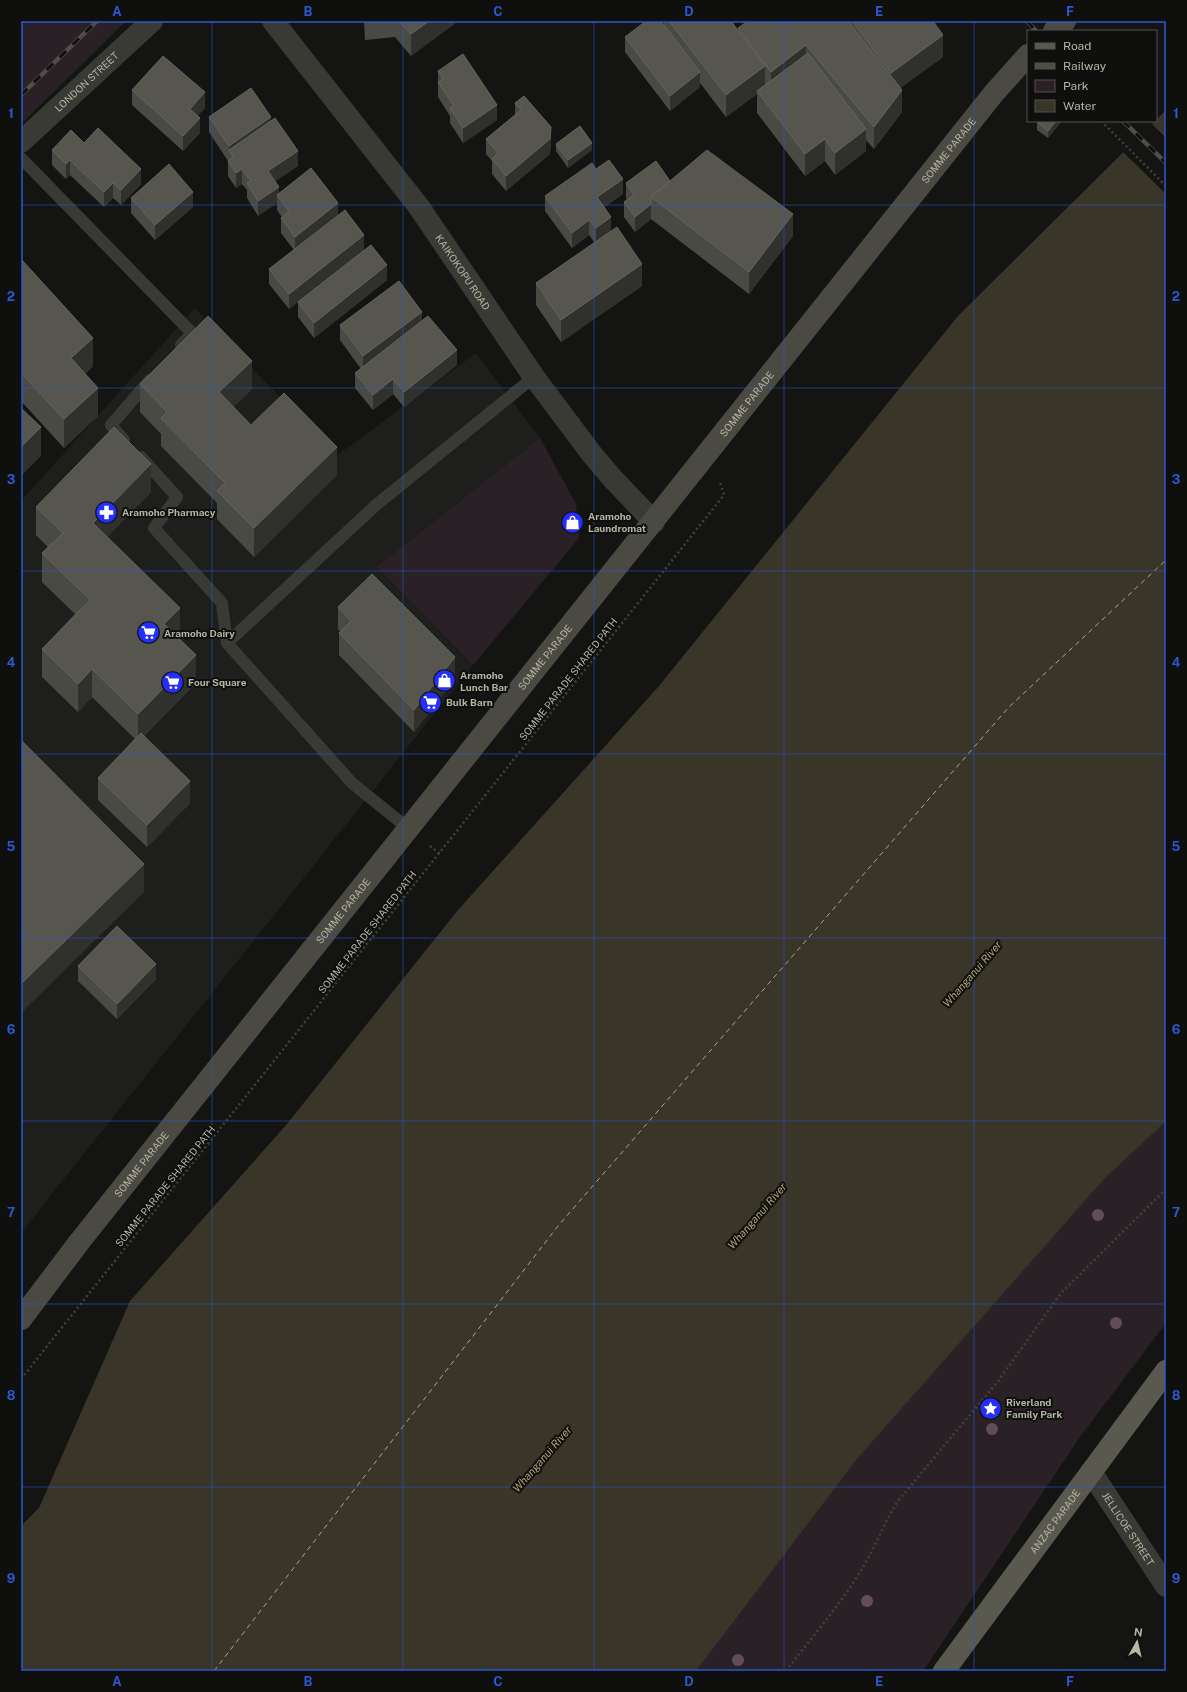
<svg xmlns="http://www.w3.org/2000/svg" width="1187" height="1692" font-family="'Public Sans',sans-serif">
<style>
.built{fill:#1e1f1c}
.green{fill:#2a2127}
.water{fill:#393529}
.pier{fill:#141513}
.lines{fill:none;stroke-linecap:round;stroke-linejoin:round}
.ferry{stroke:#b4a578;stroke-width:1;stroke-dasharray:5 4;stroke-linecap:butt}
.path{stroke:#41413a;stroke-width:2.5;stroke-dasharray:2 3;stroke-linecap:butt}
.service{stroke:#393a34;stroke-width:12}
.minor{stroke:#393a34;stroke-width:22}
.secondary{stroke:#4a4a42;stroke-width:22}
.primary{stroke:#595950;stroke-width:22}
.rail-casing{stroke:#4f4f47;stroke-width:4.5}
.rail{stroke:#0f100e;stroke-width:3;stroke-dasharray:9;stroke-linecap:butt}
.tree{fill:#634d5a}
.wall{fill:#4a4a44}
.shaded-wall{fill:#30302c}
.building{fill:#56564f;stroke:#65655c}
.grid{fill:none;stroke:#2c58d3;stroke-width:1;stroke-opacity:0.55}
.labels{text-anchor:middle;dominant-baseline:central;stroke-width:4;stroke-linejoin:round;paint-order:stroke}
.street-label{font-size:10px;fill:#b6b6a4;stroke:#0f100e}
.poi-label{font-size:10px;font-weight:bold;fill:#b6b6a4;stroke:#0f100e;text-anchor:start}
.water-label{font-size:11px;font-style:italic;fill:#b4a578;stroke:#0f100e}
.neatline{fill:none;stroke:#2c58d3;stroke-width:1.5}
.grid-label{font-size:13px;text-anchor:middle;font-weight:bold;fill:#2c58d3}
</style>
<rect width="100%" height="100%" fill="#141513"/>
<!-- built -->
<polygon class="built" points="195,308 336,456 476,353 540,438 376,567 473,665 21,1233 21,501"/>
<!-- green -->
<g class="green">
<polygon points="21,21 126,21 21,124"/>
<polygon points="540,438 576,504 579,538 473,665 376,567"/>
<polygon points="1166,1092 1166,1323 1080,1437 923,1671 696,1671 901,1378"/>
</g>
<!-- water -->
<polygon class="water" points="1166,110 1166,1121 1104,1179 856,1460 696,1671 21,1671 21,1526 39,1508 130,1301 287,1124 458,910 659,686 958,316"/>
<!-- pier -->
<polygon class="pier" points="1151,123 1166,138 1166,194 1122,151"/>
<g class="lines">
<!-- ferry -->
<polyline class="ferry" points="214,1671 558,1226 1008,708 1166,560"/>
<!-- path -->
<g class="path">
<polyline points="1101,121 1166,186"/>
<polyline points="430,846 440,854"/>
<polyline points="21,1379 724,495 720,482"/>
<path d="M786,1671C812,1637 841,1604 863,1567C876,1546 884,1522 898,1501L999,1380L1061,1293L1166,1189"/>
</g>
<!-- service -->
<g class="service">
<polyline points="21,158 192,333 181,345"/>
<polyline points="124,440 111,425 150,380"/>
<polyline points="141,457 177,497 154,528 222,603 227,643 352,783 409,829"/>
<polyline points="227,643 376,505 534,377"/>
</g>
<!-- minor -->
<g class="minor">
<path id="s1" d="M273,21L419,207L534,377L591,453L612,478L654,522"/>
<path id="s2" d="M21,142L152,21"/>
<path id="s3" d="M1091,1472L1166,1586"/>
</g>
<!-- secondary -->
<g class="secondary">
<polyline points="1054,31 1065,21"/>
<path id="s4" d="M21,1319L80,1241L994,93L1028,55"/>
</g>
<!-- primary -->
<path class="primary" id="s5" d="M944,1671L1166,1371"/>
<defs>
<g id="rail">
<polyline points="1027,21 1036,31"/>
<polyline points="21,95 97,21"/>
<polyline points="1123,121 1166,163"/>
</g>
</defs>
<!-- rail casing -->
<use href="#rail" class="rail-casing"/>
<!-- rail -->
<use href="#rail" class="rail"/>
</g>
<!-- trees -->
<g class="tree">
<circle cx="1098" cy="1215" r="6"/>
<circle cx="1116" cy="1323" r="6"/>
<circle cx="992" cy="1429" r="6"/>
<circle cx="867" cy="1601" r="6"/>
<circle cx="738" cy="1660" r="6"/>
</g>
<!-- wall -->
<g class="wall">
<polygon points="364,21 458,21 411,56 395,37 365,40"/>
<polygon points="664,21 731,21 738,30 738,28 850,23 850,21 933,21 943,57 900,88 902,112 874,149 866,140 866,151 835,175 825,161 805,176 757,113 757,94 726,117 700,83 700,87 670,111 625,52 625,37 664,26"/>
<polygon points="438,71 497,120 463,143 450,123 450,116 438,97"/>
<polygon points="132,90 205,108 197,116 200,133 183,151 132,105"/>
<polygon points="515,103 551,142 550,154 506,191 492,174 492,161 486,154 486,139 515,115"/>
<polygon points="209,117 271,121 298,166 275,181 279,193 338,216 387,280 314,338 298,317 298,302 289,309 269,284 269,269 294,250 281,233 281,218 282,217 277,210 277,203 258,216 247,198 247,190 242,184 236,188 228,176 228,161 209,132"/>
<polygon points="1061,121 1061,122 1048,138 1037,130 1037,122"/>
<polygon points="556,144 592,150 568,168 556,151"/>
<polygon points="52,150 141,184 121,205 113,198 104,207 70,175 66,179 52,165"/>
<polygon points="596,169 623,194 604,207 611,231 642,286 561,342 536,305 536,283 595,243 589,235 572,248 545,211 545,196"/>
<polygon points="670,181 793,236 749,294 651,219 635,232 624,217 624,202 627,200 626,198 626,183"/>
<polygon points="131,198 193,207 155,240 131,213"/>
<polygon points="21,259 93,366 85,374 98,416 64,448 21,401"/>
<polygon points="422,321 457,365 404,407 393,394 373,410 355,388 355,373 361,369 340,340 340,325"/>
<polygon points="140,384 252,389 233,407 251,425 337,475 254,557 217,519 217,503 161,446 161,434 140,412"/>
<polygon points="151,492 107,537 180,636 179,637 196,683 144,736 190,803 147,847 98,800 98,778 135,739 92,697 78,712 42,677 42,649 75,614 42,582 42,553 48,547 36,535 36,507"/>
<polygon points="338,607 455,679 414,732 339,655 339,633 340,631 338,629"/>
<polygon points="78,966 156,979 117,1019 78,981"/>
</g>
<!-- shaded-wall -->
<g class="shaded-wall">
<polygon points="429,21 458,21 411,56 411,34"/>
<polygon points="943,35 943,57 891,95 891,73"/>
<polygon points="806,45 806,67 771,94 771,72"/>
<polygon points="765,66 765,88 757,91 757,94 726,117 726,95"/>
<polygon points="700,72 700,87 670,111 670,96"/>
<polygon points="902,90 902,112 874,149 874,127"/>
<polygon points="205,92 205,108 190,124 190,109"/>
<polygon points="497,105 497,120 463,143 463,128"/>
<polygon points="271,117 271,132 229,150 229,161 229,146"/>
<polygon points="200,118 200,133 183,151 183,136"/>
<polygon points="1056,121 1061,121 1061,122 1048,138 1048,131"/>
<polygon points="551,127 551,142 550,154 506,191 506,176"/>
<polygon points="866,129 866,151 835,175 835,153"/>
<polygon points="825,139 825,161 805,176 805,154"/>
<polygon points="592,143 592,150 568,168 568,160"/>
<polygon points="298,151 298,166 268,186 268,171"/>
<polygon points="70,160 70,175 66,179 66,164"/>
<polygon points="141,169 141,184 121,205 121,190"/>
<polygon points="242,169 242,184 236,188 236,173"/>
<polygon points="623,179 623,194 597,212 597,197"/>
<polygon points="113,183 113,198 104,207 104,192"/>
<polygon points="279,187 279,198 277,195 277,203 258,216 258,201"/>
<polygon points="193,192 193,207 155,240 155,225"/>
<polygon points="338,203 338,218 295,252 295,237"/>
<polygon points="651,204 651,219 635,232 635,217"/>
<polygon points="793,214 793,236 749,294 749,272"/>
<polygon points="611,217 611,232 596,243 596,228"/>
<polygon points="589,220 589,235 572,248 572,233"/>
<polygon points="364,235 364,250 289,309 289,294"/>
<polygon points="642,264 642,286 561,342 561,320"/>
<polygon points="387,265 387,280 314,338 314,323"/>
<polygon points="422,312 422,327 363,371 363,356"/>
<polygon points="93,338 93,366 71,387 71,358"/>
<polygon points="457,350 457,365 404,407 404,392"/>
<polygon points="252,361 252,389 219,421 219,392"/>
<polygon points="393,379 393,394 373,410 373,395"/>
<polygon points="98,388 98,416 64,448 64,419"/>
<polygon points="41,427 41,456 21,476 21,447"/>
<polygon points="337,447 337,475 254,557 254,528"/>
<polygon points="151,464 151,492 93,552 93,523"/>
<polygon points="180,608 180,636 164,652 164,624"/>
<polygon points="196,655 196,683 138,742 138,714"/>
<polygon points="455,657 455,679 414,732 414,710"/>
<polygon points="92,669 92,697 78,712 78,684"/>
<polygon points="190,781 190,803 147,847 147,825"/>
<polygon points="144,864 144,892 21,1013 21,984"/>
<polygon points="156,964 156,979 117,1019 117,1004"/>
</g>
<!-- building -->
<g class="building">
<polygon points="399,21 429,21 411,34"/>
<polygon points="646,21 661,21 700,72 670,96 625,37"/>
<polygon points="669,21 731,21 765,66 726,95"/>
<polygon points="748,21 848,21 902,90 874,127 806,45 771,72 738,28"/>
<polygon points="852,21 933,21 943,35 891,73"/>
<polygon points="808,53 866,129 835,153 825,139 805,154 757,91"/>
<polygon points="463,54 497,105 463,128 450,108 454,106 438,82 443,79 438,71"/>
<polygon points="163,56 205,92 190,109 200,118 183,136 132,90"/>
<polygon points="251,88 271,117 229,146 209,117"/>
<polygon points="524,96 551,127 550,139 506,176 492,159 498,153 486,139 521,110 515,103"/>
<polygon points="275,118 298,151 268,171 279,187 258,201 247,183 251,181 242,169 236,173 228,161 233,157 229,150"/>
<polygon points="1038,121 1056,121 1048,131 1037,122"/>
<polygon points="580,126 592,143 568,160 556,144"/>
<polygon points="98,128 141,169 121,190 113,183 104,192 70,160 66,164 52,150 71,130 84,143"/>
<polygon points="707,150 793,214 749,272 651,197"/>
<polygon points="609,160 623,179 597,197 611,217 596,228 589,220 572,233 545,196 592,163 596,169"/>
<polygon points="656,161 670,181 651,197 651,204 635,217 624,202 634,195 626,183"/>
<polygon points="169,164 193,192 155,225 131,198"/>
<polygon points="311,168 338,203 295,237 281,218 289,211 277,195"/>
<polygon points="345,210 364,235 289,294 269,269"/>
<polygon points="617,227 642,264 561,320 536,283"/>
<polygon points="371,245 387,265 314,323 298,302"/>
<polygon points="21,259 93,338 71,358 98,388 64,419 21,373"/>
<polygon points="399,281 422,312 363,356 340,325"/>
<polygon points="208,316 252,361 219,392 251,425 284,393 337,447 254,528 217,491 225,483 161,418 167,412 140,384"/>
<polygon points="428,316 457,350 404,392 393,379 373,395 355,373"/>
<polygon points="21,408 41,427 21,447"/>
<polygon points="114,427 151,464 93,523 180,608 164,624 196,655 138,714 92,669 78,684 42,649 90,600 42,553 63,533 36,507"/>
<polygon points="372,574 455,657 414,710 339,633 351,621 338,607"/>
<polygon points="141,733 190,781 147,825 98,778"/>
<polygon points="21,740 144,864 21,984"/>
<polygon points="117,926 156,964 117,1004 78,966"/>
</g>
<!-- grid -->
<path class="grid" d="M212,21V1671M403,21V1671M594,21V1671M784,21V1671M974,21V1671M21,205H1166M21,388H1166M21,571H1166M21,754H1166M21,938H1166M21,1121H1166M21,1304H1166M21,1487H1166"/>
<!-- icons -->
<defs>
<symbol id="pharmacy-disc" viewBox="-11 -11 22 22"><circle r="9.5" fill="#242ffc" stroke="#0f100e"/><path d="M-2-6h4v4h4v4h-4v4h-4v-4h-4v-4h4Z" fill="#fff"/></symbol>
<symbol id="shop-disc" viewBox="-11 -11 22 22"><circle r="9.5" fill="#242ffc" stroke="#0f100e"/><path d="M-5-2.5h2.3a2.7 3.5 0 0 1 5.4 0H5L5.5 6h-11ZM-1.5-2.5h3a1.5 2.3 0 0 0-3 0Z" fill="#fff"/></symbol>
<symbol id="supermarket-disc" viewBox="-11 -11 22 22"><circle r="9.5" fill="#242ffc" stroke="#0f100e"/><path d="M-6-5.5h2.5l.6 2H6L4.5 2H-2.5L-4.4-4H-6ZM-1.5 3.2a1.3 1.3 0 1 0 .1 0ZM3 3.2a1.3 1.3 0 1 0 .1 0Z" fill="#fff"/></symbol>
<symbol id="sight-disc" viewBox="-11 -11 22 22"><circle r="9.5" fill="#242ffc" stroke="#0f100e"/><path d="M0-6L1.8-2.2L6-1.7L2.9 1.2L3.7 5.4L0 3.3L-3.7 5.4L-2.9 1.2L-6-1.7L-1.8-2.2Z" fill="#fff"/></symbol>
</defs>
<g fill-rule="evenodd">
<use href="#pharmacy-disc" x="94" y="500" width="25" height="25"/>
<use href="#shop-disc" x="560" y="510" width="25" height="25"/>
<use href="#supermarket-disc" x="136" y="620" width="25" height="25"/>
<use href="#shop-disc" x="432" y="668" width="25" height="25"/>
<use href="#supermarket-disc" x="160" y="670" width="25" height="25"/>
<use href="#supermarket-disc" x="418" y="690" width="25" height="25"/>
<use href="#sight-disc" x="978" y="1396" width="25" height="25"/>
</g>
<g class="labels">
<!-- street labels -->
<g class="street-label">
<text stroke="none"><textPath href="#s2" startOffset="89">LONDON STREET</textPath></text>
<text stroke="none"><textPath href="#s4" startOffset="1492">SOMME PARADE</textPath></text>
<text stroke="none"><textPath href="#s1" startOffset="315">KAIKOKOPU ROAD</textPath></text>
<text stroke="none"><textPath href="#s4" startOffset="1168">SOMME PARADE</textPath></text>
<text stroke="none"><textPath href="#s4" startOffset="844">SOMME PARADE</textPath></text>
<text transform="translate(568 679) rotate(-52)">SOMME PARADE SHARED PATH</text>
<text stroke="none"><textPath href="#s4" startOffset="520">SOMME PARADE</textPath></text>
<text transform="translate(367 932) rotate(-52)">SOMME PARADE SHARED PATH</text>
<text stroke="none"><textPath href="#s4" startOffset="196">SOMME PARADE</textPath></text>
<text transform="translate(165 1186) rotate(-51)">SOMME PARADE SHARED PATH</text>
<text stroke="none"><textPath href="#s5" startOffset="186">ANZAC PARADE</textPath></text>
<text stroke="none"><textPath href="#s3" startOffset="68">JELLICOE STREET</textPath></text>
</g>
<!-- poi labels -->
<g class="poi-label">
<text x="122" y="512">Aramoho Pharmacy</text>
<text x="588" y="516">Aramoho<tspan x="588" dy="12">Laundromat</tspan></text>
<text x="164" y="633">Aramoho Dairy</text>
<text x="460" y="675">Aramoho<tspan x="460" dy="12">Lunch Bar</tspan></text>
<text x="188" y="682">Four Square</text>
<text x="446" y="702">Bulk Barn</text>
<text x="1006" y="1402">Riverland<tspan x="1006" dy="12">Family Park</tspan></text>
</g>
<!-- water labels -->
<g class="water-label">
<text transform="translate(972 974) rotate(-49)">Whanganui River</text>
<text transform="translate(757 1216) rotate(-49)">Whanganui River</text>
<text transform="translate(542 1459) rotate(-49)">Whanganui River</text>
</g>
</g>
<!-- border -->
<rect width="1187" height="1692" fill="none" stroke="#0f100e" stroke-width="44"/>
<!-- legend -->
<rect x="1027" y="30" width="130" height="92" fill="#0f100e" stroke="#52524a"/>
<rect x="1035" y="43" width="20" height="6" fill="#595950" stroke="#52524a"/>
<text x="1063" y="50" font-size="12" fill="#b6b6a4">Road</text>
<rect x="1035" y="63" width="20" height="6" fill="#4f4f47" stroke="#52524a"/>
<text x="1063" y="70" font-size="12" fill="#b6b6a4">Railway</text>
<rect x="1035" y="80" width="20" height="12" fill="#2a2127" stroke="#52524a"/>
<text x="1063" y="90" font-size="12" fill="#b6b6a4">Park</text>
<rect x="1035" y="100" width="20" height="12" fill="#393529" stroke="#52524a"/>
<text x="1063" y="110" font-size="12" fill="#b6b6a4">Water</text>
<!-- north arrow -->
<g transform="translate(1137 1642) rotate(8)" stroke="#0f100e" stroke-width="3" paint-order="stroke">
<path d="M0-3L7 15L0 10L-7 15Z" fill="#b6b6a4"/>
<text y="-6" font-size="11" font-weight="bold" text-anchor="middle" fill="#b6b6a4">N</text>
</g>
<rect x="22" y="22" width="1143" height="1648" class="neatline"/>
<g class="grid-label">
<text x="117" y="16">A</text>
<text x="308" y="16">B</text>
<text x="498" y="16">C</text>
<text x="689" y="16">D</text>
<text x="879" y="16">E</text>
<text x="1070" y="16">F</text>
<text x="11" y="118">1</text>
<text x="1176" y="118">1</text>
<text x="11" y="301">2</text>
<text x="1176" y="301">2</text>
<text x="11" y="484">3</text>
<text x="1176" y="484">3</text>
<text x="11" y="667">4</text>
<text x="1176" y="667">4</text>
<text x="11" y="851">5</text>
<text x="1176" y="851">5</text>
<text x="11" y="1034">6</text>
<text x="1176" y="1034">6</text>
<text x="11" y="1217">7</text>
<text x="1176" y="1217">7</text>
<text x="11" y="1400">8</text>
<text x="1176" y="1400">8</text>
<text x="11" y="1583">9</text>
<text x="1176" y="1583">9</text>
<text x="117" y="1686">A</text>
<text x="308" y="1686">B</text>
<text x="498" y="1686">C</text>
<text x="689" y="1686">D</text>
<text x="879" y="1686">E</text>
<text x="1070" y="1686">F</text>
</g>
</svg>
